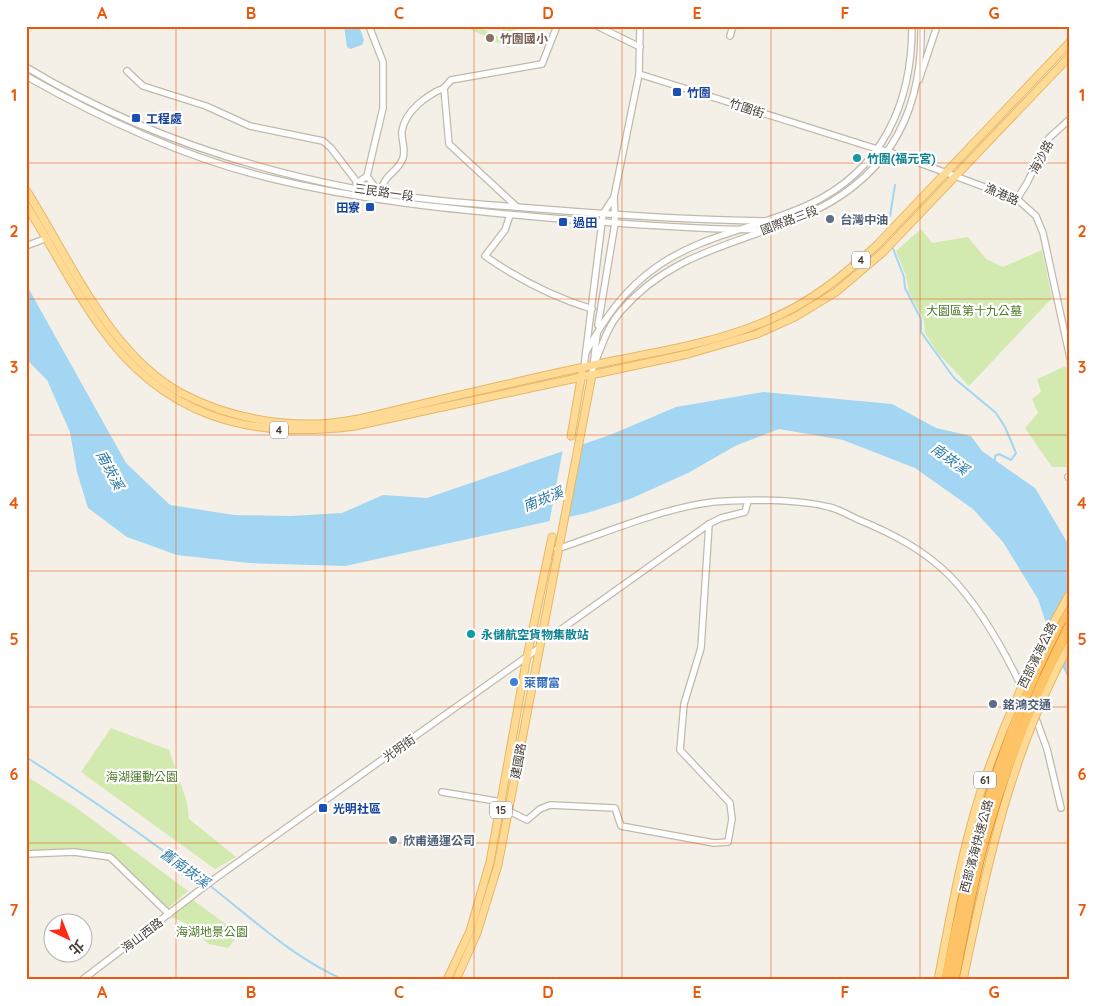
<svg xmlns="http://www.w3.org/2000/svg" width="1096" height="1006" font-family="Quicksand,'Noto Sans TC',sans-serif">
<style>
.green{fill:#d2e9af}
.water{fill:#a2d6f2}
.pier{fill:#f4efe7}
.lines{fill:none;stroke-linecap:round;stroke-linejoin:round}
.stream{stroke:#a2d6f2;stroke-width:2}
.minor-casing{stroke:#c2b9ac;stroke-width:8}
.major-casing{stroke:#e6b763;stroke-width:9}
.highway-casing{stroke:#e09735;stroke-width:11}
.minor{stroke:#fff;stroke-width:5.5}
.major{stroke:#ffda95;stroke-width:7}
.highway{stroke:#ffc367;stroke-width:9}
.major-bridge-casing{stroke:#e6b763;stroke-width:9;stroke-linecap:butt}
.highway-bridge-casing{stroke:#e09735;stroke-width:11;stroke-linecap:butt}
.major-bridge{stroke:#ffda95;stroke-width:7}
.highway-bridge{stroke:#ffc367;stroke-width:9}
.grid{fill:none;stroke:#e8590c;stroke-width:1;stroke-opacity:0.55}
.education-dot{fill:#8d6e63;stroke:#fff;stroke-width:2}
.transit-dot{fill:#1a4fb4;stroke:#fff;stroke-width:2}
.culture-dot{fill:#0f9aa8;stroke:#fff;stroke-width:2}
.service-dot{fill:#5c6f8a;stroke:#fff;stroke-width:2}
.shop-dot{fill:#3f7fe0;stroke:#fff;stroke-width:2}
.labels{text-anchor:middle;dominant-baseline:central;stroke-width:4.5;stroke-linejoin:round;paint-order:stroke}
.shield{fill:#fff;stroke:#7e7972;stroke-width:1}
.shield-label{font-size:11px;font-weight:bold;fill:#473f36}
.education-label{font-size:12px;font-weight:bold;fill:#785e54;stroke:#fff;text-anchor:start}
.transit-label{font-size:12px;font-weight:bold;fill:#164399;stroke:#fff;text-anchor:start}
.street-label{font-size:12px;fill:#473f36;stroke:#fff}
.culture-label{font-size:12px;font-weight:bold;fill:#0d838f;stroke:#fff;text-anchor:start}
.service-label{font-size:12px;font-weight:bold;fill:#4e5e75;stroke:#fff;text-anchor:start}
.park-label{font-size:12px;fill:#4c7a28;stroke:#fff}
.shop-label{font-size:12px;font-weight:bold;fill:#366cbe;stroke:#fff;text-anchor:start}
.water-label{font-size:14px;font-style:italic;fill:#2a78a5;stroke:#fff}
.neatline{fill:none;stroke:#e8590c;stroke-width:2}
.grid-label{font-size:16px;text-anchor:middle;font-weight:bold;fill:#e8590c}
</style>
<rect width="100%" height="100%" fill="#f4efe7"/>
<!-- green -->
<g class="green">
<path d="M464,26H476L499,37L504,26H515C517,34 514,39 507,42L510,44L509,48Z"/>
<polygon points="921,229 932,243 968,237 986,259 1003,267 1042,250 1052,298 969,386 937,352 925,333 924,320 909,292 906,276 896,251"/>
<polygon points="1066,366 1070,382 1070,467 1052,467 1025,428 1038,413 1032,399 1041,392 1037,379"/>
<polygon points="111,728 169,750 187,802 189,819 236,857 215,869 81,772"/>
<polygon points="26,776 75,807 188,891 168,908 110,854 96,851 26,850"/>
<polygon points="193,900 239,934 228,948 209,944 187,924 169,916"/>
</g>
<!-- water -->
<g class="water">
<polygon points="344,26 359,26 364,40 362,45 350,49 347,47"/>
<polygon points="26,284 126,463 170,505 234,515 291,516 342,513 383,495 427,498 610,435 676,407 763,392 892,404 936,428 971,436 982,451 1035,488 1070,547 1070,683 1055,650 1038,599 1003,542 973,509 915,468 843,440 779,429 735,446 688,473 630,499 587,513 345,566 249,563 177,555 127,537 88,508 77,472 70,432 47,380 26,359"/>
</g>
<!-- pier -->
<polygon class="pier" points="582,442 567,520 549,524 563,449"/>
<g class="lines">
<!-- stream -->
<g class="stream">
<polyline points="890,216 895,185"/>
<polyline points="892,246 904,277 905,288 921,319 921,332 954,378 996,413 1005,427 1016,453 1011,460 999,454 995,456 995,462"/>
<path d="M26,757C85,795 145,836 201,879C248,914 289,956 344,980"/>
</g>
<defs>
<g id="minor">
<polyline points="597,26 640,47"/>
<polyline points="730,36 733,26"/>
<path d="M26,67C125,127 238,166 351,188C414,200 479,204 542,209C616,215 690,220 764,221"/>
<polyline points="127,71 143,86 206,106 250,126 323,141 331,148 363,190"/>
<polyline points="639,74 877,149 887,151 1017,199 1036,216 1043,233 1070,358"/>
<path d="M26,76C100,118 186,158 269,178C360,200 446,209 538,217C613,223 689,229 764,230"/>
<polyline points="919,80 937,26"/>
<polyline points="367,176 380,194"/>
<polyline points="356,184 367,176 383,108 383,62 369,26"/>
<path d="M380,193C385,172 398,173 403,158C406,148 401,140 402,131C405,111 427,95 444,88"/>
<polyline points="1017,199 1027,183 1049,138 1070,119"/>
<polyline points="517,207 449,144 444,88 451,80 542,64 557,26"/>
<path d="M510,215L505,230L485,256C518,279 553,297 592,309"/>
<polyline points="26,246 47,238"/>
<polyline points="598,325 615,223 614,197 639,74 640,26"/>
<path d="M586,352C604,319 624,290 655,268C700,235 758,228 808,205C882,171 912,104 912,26"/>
<path d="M594,365C602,346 607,327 621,311C672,252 736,245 803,216C887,180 923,115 921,26"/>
<polyline points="584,367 603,214 614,197"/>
<polyline points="592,375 597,334"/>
<polyline points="1068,477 1070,476"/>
<path d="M557,549C605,533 663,508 713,502C744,499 799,499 829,507C839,509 848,515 857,519C891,533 923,549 950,576C981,608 1004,650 1023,690"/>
<polyline points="540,638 556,633 709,524 721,518 745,512 748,501"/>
<polyline points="1035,716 1047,749 1061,808"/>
<polyline points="442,792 502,802"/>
<polyline points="509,811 527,820 540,809 550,805 615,808 621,826 714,843 728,842 732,819 730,803 680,750 684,704 701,648 709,524"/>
<polyline points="26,854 74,852 110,857 169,914"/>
<polyline points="82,980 213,880 539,648"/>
</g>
<g id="major">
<path d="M26,190C70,259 109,355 183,394C225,416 271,425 318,424C345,423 372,416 397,410C433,401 469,393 504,385C542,376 579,368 617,360C669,350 722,341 771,319C812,302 845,274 877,245L1070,42"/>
<path d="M26,205C51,244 72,287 99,325C163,417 249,440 355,426L688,354L757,334L795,317L836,292L883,252L1070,56"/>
<polyline points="571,436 582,373"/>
<polyline points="447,980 470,931 490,862 527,657 552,537"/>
<polyline points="456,980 477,933 498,865 592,375"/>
</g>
<polyline id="highway" points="1035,675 1070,609"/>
</defs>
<!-- minor casing -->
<use href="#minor" class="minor-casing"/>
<!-- major casing -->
<use href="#major" class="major-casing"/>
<!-- highway casing -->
<use href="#highway" class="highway-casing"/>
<!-- minor -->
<use href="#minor" class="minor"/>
<!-- major -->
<use href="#major" class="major"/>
<!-- highway -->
<use href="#highway" class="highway"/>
<defs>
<g id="major-bridge">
<path d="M938,980C950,918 961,854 980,794C1003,724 1033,657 1070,593"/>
<path d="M963,980C987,864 1012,748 1070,644"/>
</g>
<g id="highway-bridge">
<path d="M946,980C967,872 990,776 1035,675"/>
<path d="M954,980C964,931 972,882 986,834C1007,761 1035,693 1070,625"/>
</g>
</defs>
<!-- major-bridge casing -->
<use href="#major-bridge" class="major-bridge-casing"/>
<!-- highway-bridge casing -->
<use href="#highway-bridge" class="highway-bridge-casing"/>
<!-- major-bridge -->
<use href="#major-bridge" class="major-bridge"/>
<!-- highway-bridge -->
<use href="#highway-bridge" class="highway-bridge"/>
</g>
<!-- grid -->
<path class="grid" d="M176,26V980M325,26V980M474,26V980M622,26V980M771,26V980M920,26V980M26,163H1070M26,299H1070M26,435H1070M26,571H1070M26,707H1070M26,843H1070"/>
<!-- markers -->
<circle class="education-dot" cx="490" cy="38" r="5"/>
<g class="transit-dot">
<rect x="672" y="87" width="10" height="10" rx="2.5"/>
<rect x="131" y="113" width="10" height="10" rx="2.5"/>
<rect x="365" y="202" width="10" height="10" rx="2.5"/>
<rect x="558" y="217" width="10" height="10" rx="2.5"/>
<rect x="318" y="803" width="10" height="10" rx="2.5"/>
</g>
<g class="culture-dot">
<circle cx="857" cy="158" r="5"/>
<circle cx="471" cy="634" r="5"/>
</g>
<g class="service-dot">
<circle cx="830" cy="219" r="5"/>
<circle cx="993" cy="704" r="5"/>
<circle cx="393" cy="840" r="5"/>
</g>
<circle class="shop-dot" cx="514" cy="682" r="5"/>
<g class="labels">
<!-- shield labels -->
<g class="shield">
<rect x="852" y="251.5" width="18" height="17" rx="4"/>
<rect x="270" y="421.5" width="18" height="17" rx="4"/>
<rect x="974" y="771.5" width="22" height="17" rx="4"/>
<rect x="490" y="801.5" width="22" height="17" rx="4"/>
</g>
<g class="shield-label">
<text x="861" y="260">4</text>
<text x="279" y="430">4</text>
<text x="985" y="780">61</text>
<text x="501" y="810">15</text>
</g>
<!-- education labels -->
<g class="education-label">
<text x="500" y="38">竹圍國小</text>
</g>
<!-- transit labels -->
<g class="transit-label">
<text x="687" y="92">竹圍</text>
<text x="146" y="118">工程處</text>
<text x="360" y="207" text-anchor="end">田寮</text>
<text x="573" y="222">過田</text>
<text x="333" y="808">光明社區</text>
</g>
<!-- street labels -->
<g class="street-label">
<text transform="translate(747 108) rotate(18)">竹圍街</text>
<text transform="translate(1041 157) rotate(-62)">海沙路</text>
<text transform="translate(384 192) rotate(8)">三民路一段</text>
<text transform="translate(1002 194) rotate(24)">漁港路</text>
<text transform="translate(789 220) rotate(-21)">國際路三段</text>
<text transform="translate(1037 655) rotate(-64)">西部濱海公路</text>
<text transform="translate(399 748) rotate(-35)">光明街</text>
<text transform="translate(518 761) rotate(-80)">建國路</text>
<text transform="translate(976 846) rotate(-75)">西部濱海快速公路</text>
<text transform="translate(142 935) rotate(-37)">海山西路</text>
</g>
<!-- culture labels -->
<g class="culture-label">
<text x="867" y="158">竹圍(福元宮)</text>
<text x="481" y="634">永儲航空貨物集散站</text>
</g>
<!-- service labels -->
<g class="service-label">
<text x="840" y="219">台灣中油</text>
<text x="1003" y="704">銘鴻交通</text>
<text x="403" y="840">欣甫通運公司</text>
</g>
<!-- park labels -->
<g class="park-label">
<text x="974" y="310">大園區第十九公墓</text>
<text x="142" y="776">海湖運動公園</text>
<text x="212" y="931">海湖地景公園</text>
</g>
<!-- shop labels -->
<g class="shop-label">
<text x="524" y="682">萊爾富</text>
</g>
<!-- water labels -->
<g class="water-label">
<text transform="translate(950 459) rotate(36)">南崁溪</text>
<text transform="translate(110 470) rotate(62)">南崁溪</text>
<text transform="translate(543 499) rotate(-22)">南崁溪</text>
<text transform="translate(185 868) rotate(36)">舊南崁溪</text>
</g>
</g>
<!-- border -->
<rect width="1096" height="1006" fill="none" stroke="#ffffff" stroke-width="55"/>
<!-- north arrow -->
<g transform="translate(68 938) rotate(137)"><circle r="24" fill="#ffffff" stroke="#b5b2af"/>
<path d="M0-4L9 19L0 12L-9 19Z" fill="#fd2a14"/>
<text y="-8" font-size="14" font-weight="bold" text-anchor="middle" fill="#473f36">北</text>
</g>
<rect x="28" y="28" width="1040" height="950" class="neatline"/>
<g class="grid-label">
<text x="102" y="19">A</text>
<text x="251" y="19">B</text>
<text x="399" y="19">C</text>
<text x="548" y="19">D</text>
<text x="697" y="19">E</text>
<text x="845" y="19">F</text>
<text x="994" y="19">G</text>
<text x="14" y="101">1</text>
<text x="1082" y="101">1</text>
<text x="14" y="237">2</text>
<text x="1082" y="237">2</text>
<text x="14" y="373">3</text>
<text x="1082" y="373">3</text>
<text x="14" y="509">4</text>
<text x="1082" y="509">4</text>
<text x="14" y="645">5</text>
<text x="1082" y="645">5</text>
<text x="14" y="780">6</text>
<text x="1082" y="780">6</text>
<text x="14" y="916">7</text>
<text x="1082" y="916">7</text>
<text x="102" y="998">A</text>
<text x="251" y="998">B</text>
<text x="399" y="998">C</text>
<text x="548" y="998">D</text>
<text x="697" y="998">E</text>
<text x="845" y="998">F</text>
<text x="994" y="998">G</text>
</g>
</svg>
